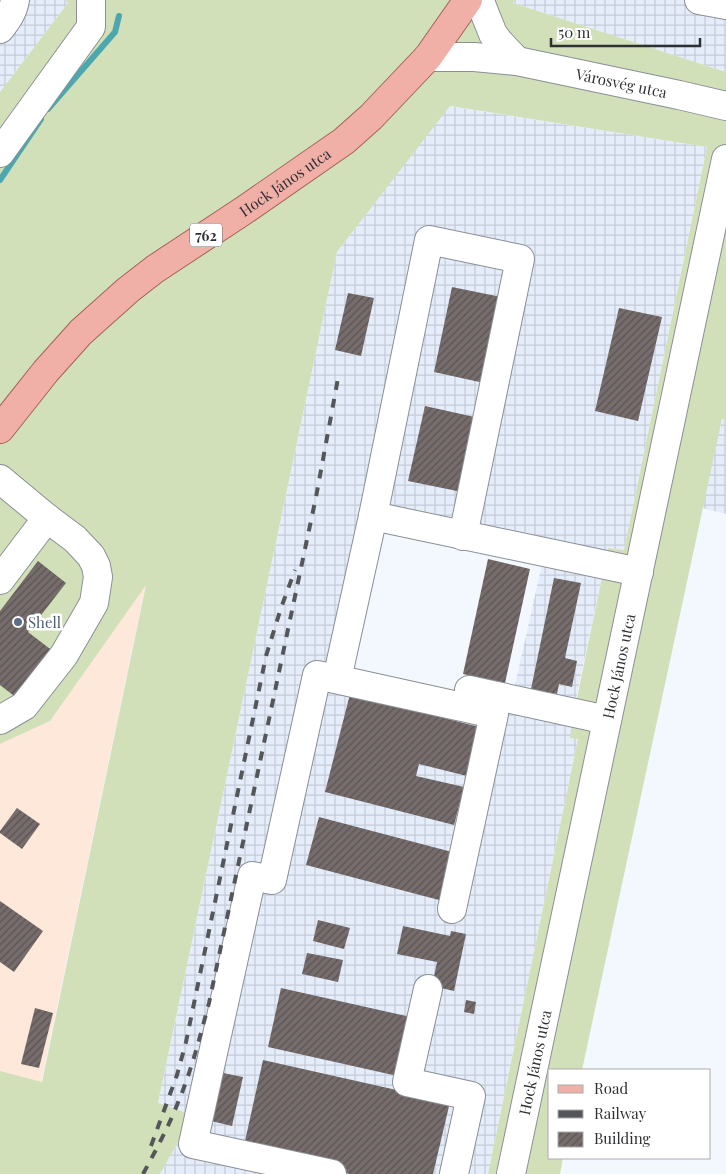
<svg xmlns="http://www.w3.org/2000/svg" width="726" height="1174" font-family="'Playfair Display',serif">
<style>
.commercial{fill:#fee8da}
.industrial{fill:url(#industrial-grid)}
.grass{fill:#d1e0b8}
.lines{fill:none;stroke-linecap:round;stroke-linejoin:round}
.stream{stroke:#4ca8ae;stroke-width:6}
.building{fill:url(#building-hatch)}
.minor-casing{stroke:#8b8f96;stroke-width:30}
.major-casing{stroke:#a66158;stroke-width:30}
.minor{stroke:#fff;stroke-width:28}
.major{stroke:#f0b0a7;stroke-width:28}
.rail{stroke:#55565a;stroke-width:4;stroke-dasharray:9 9;stroke-linecap:butt}
.service-dot{fill:#5c6f8a;stroke:#fff;stroke-width:2}
.labels{text-anchor:middle;dominant-baseline:central;stroke-width:5;stroke-linejoin:round;paint-order:stroke}
.shield{fill:#fff;stroke:#6d6e70;stroke-width:1}
.shield-label{font-size:14px;font-weight:bold;fill:#2f3033}
.street-label{font-size:15px;fill:#2f3033;stroke:#fff}
.service-label{font-size:15px;fill:#4e5e75;stroke:#fff;text-anchor:start}
</style>
<defs>
<pattern id="industrial-grid" width="8" height="8" patternUnits="userSpaceOnUse" patternTransform="scale(1.25)"><rect width="8" height="8" fill="#e5edfb"/><path d="M0 4h8M4 0v8" fill="none" stroke="#c5ccd8"/></pattern>
<pattern id="building-hatch" width="6" height="6" patternUnits="userSpaceOnUse" patternTransform="scale(1.25)"><rect width="6" height="6" fill="#756c6b"/><path d="M-1 1l2-2M0 6l6-6M5 7l2-2" fill="none" stroke="#5b5454"/></pattern>
</defs>
<rect width="100%" height="100%" fill="#f3f7fe"/>
<!-- commercial -->
<polygon class="commercial" points="146,583 41,1083 0,1071 0,744 50,721"/>
<!-- industrial -->
<g class="industrial">
<polygon points="0,0 65,0 68,3 0,92"/>
<polygon points="514,0 726,0 726,72 513,3"/>
<polygon points="449,106 707,147 624,550 608,548 576,699 515,685 542,564 376,529 345,672 572,722 578,739 488,1174 160,1174 178,1142 187,1113 158,1104 337,252"/>
<polygon points="722,418 726,419 726,514 702,508"/>
</g>
<!-- grass -->
<polygon class="grass" points="65,0 514,0 513,3 726,72 726,419 722,419 582,1070 550,1070 550,1158 563,1158 560,1174 488,1174 578,739 570,738 572,722 608,548 624,550 707,147 450,106 337,252 158,1103 187,1113 178,1142 160,1174 0,1174 0,1071 42,1082 146,585 50,721 0,744 0,92 68,3"/>
<g class="lines">
<!-- stream -->
<g class="stream">
<polyline points="48,109 115,32 119,16"/>
<polyline points="0,180 41,119"/>
</g>
</g>
<!-- building -->
<g class="building">
<polygon points="452,287 501,297 484,383 434,372"/>
<polygon points="348,293 374,298 361,356 335,350"/>
<polygon points="619,308 662,317 638,421 595,411"/>
<polygon points="425,406 479,418 462,492 408,481"/>
<polygon points="488,559 530,569 505,683 463,674"/>
<polygon points="38,561 66,583 28,632 58,655 22,702 0,685 0,611"/>
<polygon points="554,578 581,583 565,658 577,661 572,687 559,684 557,694 531,689"/>
<polygon points="350,694 483,728 471,777 419,764 416,776 464,787 454,825 325,792"/>
<polygon points="17,808 40,824 22,849 0,833 0,831"/>
<polygon points="319,817 452,852 439,900 306,865"/>
<polygon points="0,901 43,931 14,972 0,962"/>
<polygon points="318,920 350,928 344,949 313,941"/>
<polygon points="403,926 450,936 451,931 466,934 454,991 432,986 437,962 397,954"/>
<polygon points="307,953 343,960 338,982 302,974"/>
<polygon points="281,988 415,1018 402,1077 268,1047"/>
<polygon points="466,1000 476,1002 474,1014 464,1012"/>
<polygon points="35,1008 53,1013 39,1068 21,1064"/>
<polygon points="263,1060 450,1102 433,1174 350,1174 243,1150"/>
<polygon points="218,1072 243,1077 232,1126 207,1120"/>
</g>
<g class="lines">
<defs>
<g id="minor">
<polyline points="480,0 481,4 493,34 499,42 517,61"/>
<polyline points="699,0 726,5"/>
<path d="M0,29C7,20 13,12 15,0"/>
<path id="s1" d="M428,57H474L517,61L679,95L726,106"/>
<polyline points="0,153 91,27 91,0"/>
<polyline points="0,479 47,518 75,539 91,556 96,566 98,577 94,603 64,655 24,706 0,720"/>
<polyline points="373,516 639,572"/>
<polyline points="0,580 47,518"/>
<polyline points="337,679 373,516 429,240 520,259 463,536"/>
<polyline points="469,690 607,720"/>
<polyline points="428,989 407,1082 471,1096 454,1174"/>
<polyline points="332,1174 193,1144 252,876 272,880 317,675 494,714 452,909"/>
<path id="s2" d="M511,1174L726,159"/>
</g>
<g id="major">
<path id="s3" d="M0,429L46,371L81,332L128,290L155,269L243,211L344,141L371,117L428,57L468,0"/>
</g>
</defs>
<!-- minor casing -->
<use href="#minor" class="minor-casing"/>
<!-- major casing -->
<use href="#major" class="major-casing"/>
<!-- minor -->
<use href="#minor" class="minor"/>
<!-- major -->
<use href="#major" class="major"/>
<!-- rail -->
<g class="rail">
<polyline points="151,1146 177,1075 186,1042 266,656 281,608 295,570"/>
<path d="M143,1174C156,1150 169,1126 179,1100C192,1069 200,1036 209,1003L316,497L339,373"/>
</g>
</g>
<!-- markers -->
<circle class="service-dot" cx="18" cy="622" r="5"/>
<g class="labels">
<!-- shield labels -->
<rect class="shield" x="190" y="223.5" width="32" height="23" rx="4"/>
<g class="shield-label">
<text x="206" y="235">762</text>
</g>
<!-- street labels -->
<g class="street-label">
<text stroke="none"><textPath href="#s1" startOffset="196">Városvég utca</textPath></text>
<text stroke="none"><textPath href="#s3" startOffset="380">Hock János utca</textPath></text>
<text stroke="none"><textPath href="#s2" startOffset="519">Hock János utca</textPath></text>
<text stroke="none"><textPath href="#s2" startOffset="114">Hock János utca</textPath></text>
</g>
<!-- service labels -->
<g class="service-label">
<text x="28" y="622">Shell</text>
</g>
</g>
<!-- legend -->
<rect x="548" y="1069" width="162" height="90" fill="#ffffff" stroke="#acacad"/>
<rect x="558" y="1085" width="25" height="8" fill="#f0b0a7" stroke="#acacad"/>
<text x="594" y="1094" font-size="15" fill="#2f3033">Road</text>
<rect x="558" y="1110" width="25" height="8" fill="#55565a" stroke="#acacad"/>
<text x="594" y="1119" font-size="15" fill="#2f3033">Railway</text>
<rect x="558" y="1132" width="25" height="15" fill="url(#building-hatch)" stroke="#acacad"/>
<text x="594" y="1144" font-size="15" fill="#2f3033">Building</text>
<!-- scale -->
<path d="M551 38v8h149v-8" fill="none" stroke="#2f3033" stroke-width="2.5"/>
<text x="558" y="38" font-size="15" fill="#2f3033" stroke="#ffffff" stroke-width="4" paint-order="stroke">50 m</text>
</svg>
